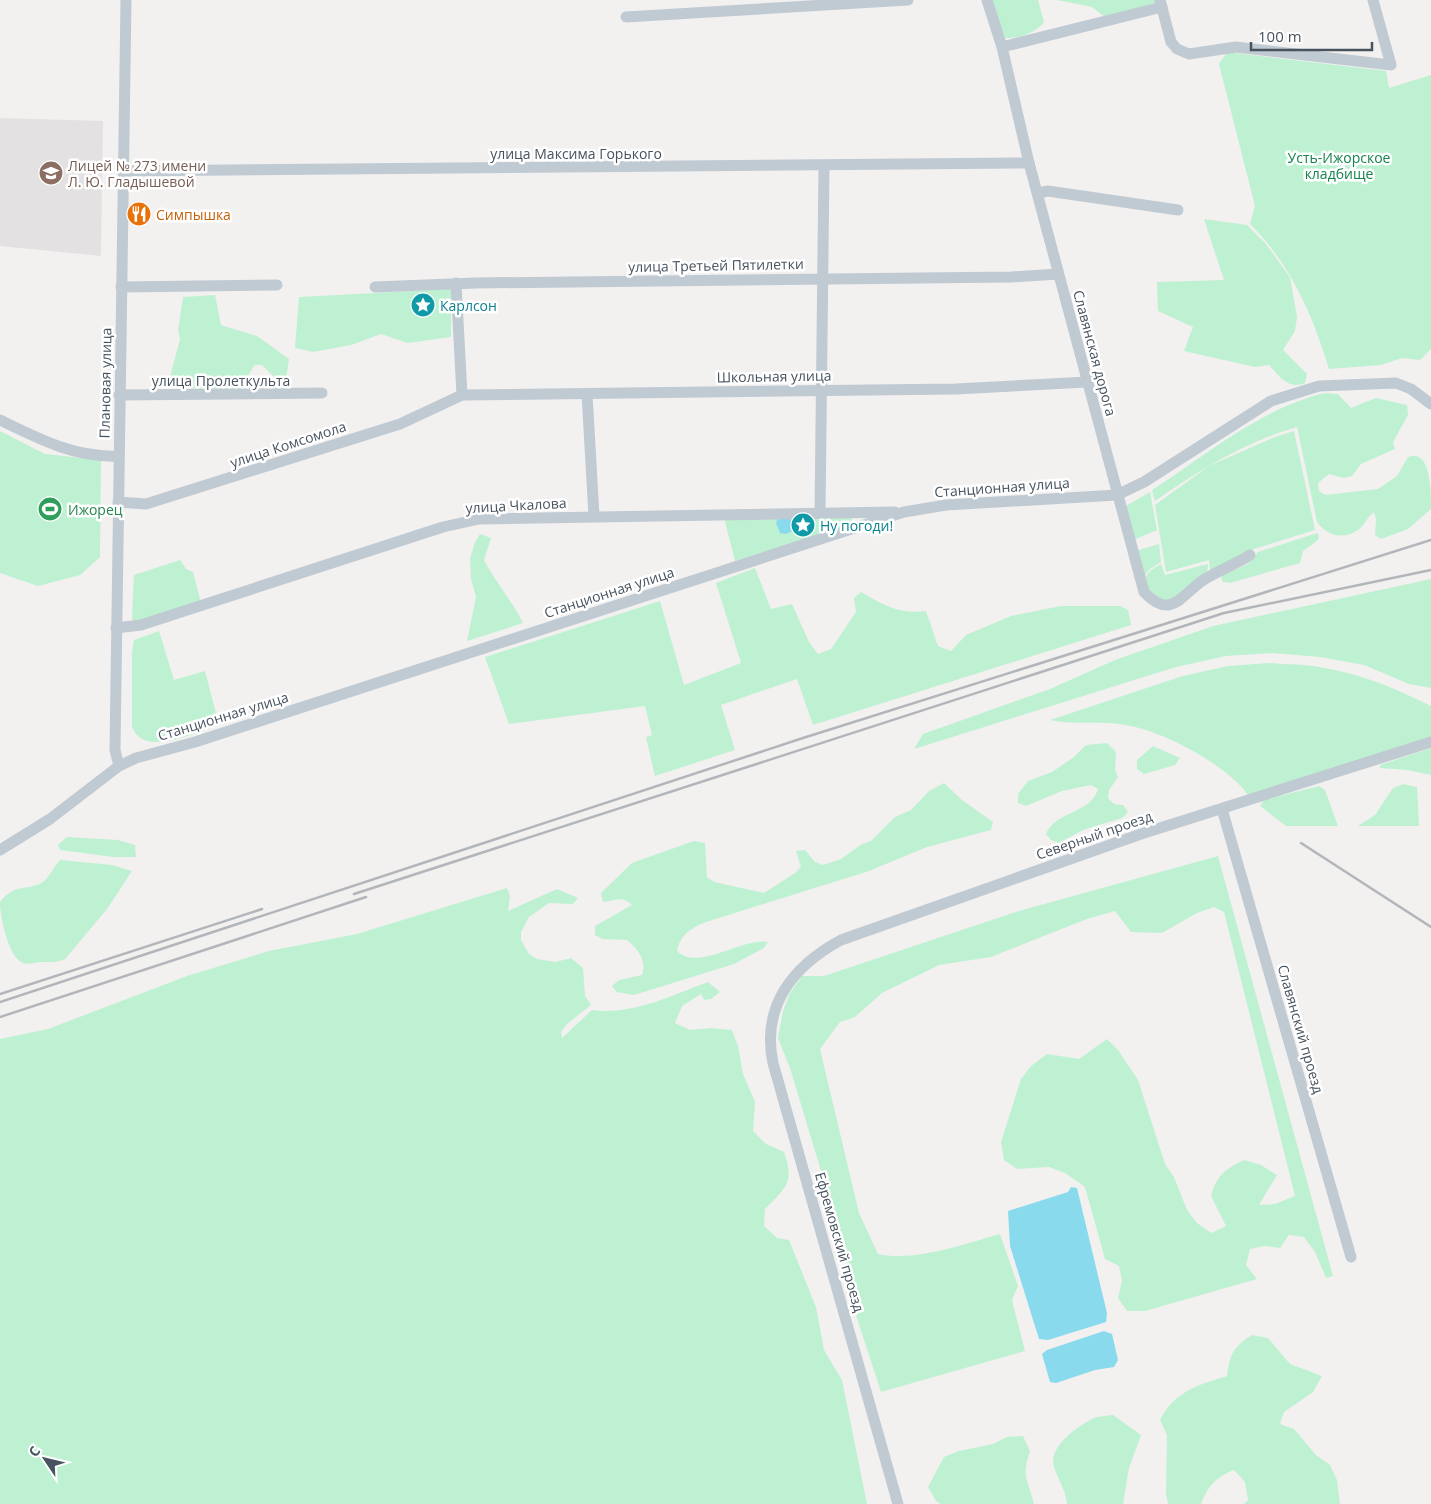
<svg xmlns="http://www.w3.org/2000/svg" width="1431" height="1504" font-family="'Open Sans',sans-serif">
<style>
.education{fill:#e4e1e2}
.green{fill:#bef1d2}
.water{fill:#8adaee}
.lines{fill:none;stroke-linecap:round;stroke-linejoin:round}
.minor{stroke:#c0cad2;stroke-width:11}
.rail{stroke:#b2b5ba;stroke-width:2.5}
.labels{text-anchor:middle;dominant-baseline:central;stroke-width:5;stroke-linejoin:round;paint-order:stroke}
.street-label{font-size:14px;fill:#47535e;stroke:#fff}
.park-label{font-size:14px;fill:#15834c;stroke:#fff}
.education-label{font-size:14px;fill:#785e54;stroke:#fff;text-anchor:start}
.food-label{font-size:14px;fill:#c56008;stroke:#fff;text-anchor:start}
.culture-label{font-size:14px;fill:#0d838f;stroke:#fff;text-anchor:start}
.leisure-label{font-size:14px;fill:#27864d;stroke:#fff;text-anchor:start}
</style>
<rect width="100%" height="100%" fill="#f3f0f0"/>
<!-- education -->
<polygon class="education" points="0,118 103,121 101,256 0,246"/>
<!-- green -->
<g class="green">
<path d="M991,0H1038L1044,22C1036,33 1018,39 1005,38Z"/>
<polygon points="1057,0 1157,0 1156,3 1105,17 1092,7"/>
<path d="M1227,52L1386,71L1389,88L1431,75V349L1420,360L1402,358L1381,365L1329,369C1312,314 1292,266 1250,224L1255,206L1219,64Z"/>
<path d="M1204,219L1247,225L1266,244L1290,277L1297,317L1295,331L1283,350L1307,374L1305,383C1288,390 1280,377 1269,365L1255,367L1184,351L1193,327L1158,311L1157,282L1224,280Z"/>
<polygon points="451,289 451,337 408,343 381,334 351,345 313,352 295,348 299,297"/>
<path d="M215,295L221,325L257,336L289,359L286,380L274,377L262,365H255C248,373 247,383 240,390L173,388L171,373L180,339L178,330L183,297Z"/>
<path d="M1325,393L1338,394L1351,408L1376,398L1407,405L1408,415L1393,442L1395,449L1361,464L1352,476L1344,478L1329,474L1318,483L1319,491L1325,495L1378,489L1397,476L1408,457C1431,448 1431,491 1431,509L1408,529L1381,539L1375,535L1376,519L1374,512C1367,517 1365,525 1358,530C1343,540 1327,536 1317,522L1297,427C1244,442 1199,471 1155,501L1152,490C1206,455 1261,408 1325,393Z"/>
<polygon points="0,431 45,454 101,460 100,557 80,575 38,586 0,573"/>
<polygon points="1294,431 1315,530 1254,549 1210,572 1209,560 1166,572 1155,505 1209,466 1275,437"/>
<polygon points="1150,492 1157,530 1133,540 1126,506"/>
<polygon points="851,516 852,519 848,526 735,561 724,518"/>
<polygon points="1317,533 1319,536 1318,540 1303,551 1300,563 1230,583 1223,582 1221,578 1223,575 1248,564 1258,552"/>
<path d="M480,534L491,538L484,560C496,583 511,599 523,623L467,641L476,597L471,579L470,559L475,542Z"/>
<polygon points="1159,544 1161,562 1150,569 1143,578 1136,551"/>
<polygon points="180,560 186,569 193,572 201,603 134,622 132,618 134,575"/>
<polygon points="1161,564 1165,575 1208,564 1207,574 1182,595 1165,602 1147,589 1144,579 1151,570"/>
<path d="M755,568L771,609L792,604L809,642L818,654L831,649L856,612L854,598L861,592C886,606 897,614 926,611L938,646L951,651L966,635L1011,616L1061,606H1120L1128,610L1131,625L813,725L797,679L721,705L735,750L655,776L646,737L652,735L645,706L509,724L485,657L660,601L684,685L741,663L716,583Z"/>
<polygon points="1431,579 1431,688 1409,684 1364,665 1320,657 1272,653 1226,656 1176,667 914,749 923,734 1050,689 1115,660 1213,626"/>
<path d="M159,631L174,680L205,671L219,725C196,732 142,759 132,726V653L134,640Z"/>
<path d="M1269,663C1285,665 1303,664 1319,667C1359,673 1395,688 1431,706V738L1248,795C1225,763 1158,728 1119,724C1096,721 1073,725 1050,720L1183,676L1228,666Z"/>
<path d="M1107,743L1116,752L1115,769L1118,777L1109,790L1108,798L1114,804L1123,805L1128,812L1122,818L1083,830L1059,843L1051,840L1046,834C1056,810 1090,815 1098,789L1091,785L1062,791L1026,806L1018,803V794L1028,781L1052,772L1074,757L1086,745Z"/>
<polygon points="1153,746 1180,758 1175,765 1144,774 1137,769 1137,760"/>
<polygon points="1431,748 1431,775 1407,770 1380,768 1380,765"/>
<path d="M944,783L962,800L993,822L991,830L927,847L869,871L706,922C691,928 680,935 677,951C698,972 743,937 768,942L764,948L734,964L634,995L617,992L612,986L619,980L642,975C647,961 638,949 627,940L602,939L595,935V926L632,905C622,895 615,901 603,902L601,893L632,863L694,841L705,843L707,877L714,882L764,893L795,873L801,867L796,851L805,850L815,862L823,865L841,859L862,844L871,841L895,817L911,810L929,791Z"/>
<polygon points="1403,784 1417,787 1419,826 1358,826 1375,815 1393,788"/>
<polygon points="1319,786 1325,790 1338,826 1286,826 1260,806 1264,800"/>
<polygon points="67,837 118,840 135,845 136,857 113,857 60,850 58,845"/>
<path d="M1218,856L1333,1276L1326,1278L1315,1252L1304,1237L1289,1235L1280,1248L1265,1246L1250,1249L1246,1265L1257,1279L1145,1311H1127L1118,1298L1122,1281L1119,1266L1105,1259L1085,1187L1065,1173L1049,1167L1017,1169L1004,1160L1001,1142L1021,1079L1031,1066L1047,1054L1079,1059L1107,1039L1118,1050L1138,1080L1165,1164L1174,1177L1187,1210L1197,1223L1211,1233L1226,1226L1211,1196C1217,1175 1224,1170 1244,1160L1261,1165L1277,1175L1259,1205L1275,1204L1295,1196L1224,912L1214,907L1197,913L1162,933L1131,932L1115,911L1087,919L991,957L939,965L882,993L855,1017L840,1022L820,1049L859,1213L878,1254C914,1262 965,1244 1000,1234L1018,1286L1012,1300L1025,1351L881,1392L854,1309L847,1294L849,1273L834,1214L790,1068L778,1038L783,1011L790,993L802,976H824L1019,911Z"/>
<path d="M60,860L112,865L132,871L107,909L65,959C57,963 51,962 42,962C36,962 29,965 23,963C8,957 0,916 0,902C16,882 26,892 43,882C50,877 54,866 60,860Z"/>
<path d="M507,888L510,896L508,911L557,889L578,898L573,904L549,903L529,917L521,932V940L529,954L537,959L555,962L571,958L583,968L585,996L591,1005L567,1024L561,1032L562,1038L592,1010C632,1016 672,995 708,982L720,992L711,999L704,1000L701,994L682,1006L675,1023L690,1030L711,1028L732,1030L738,1046L743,1074L755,1102L753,1131L766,1144L784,1152C795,1182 786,1188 765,1209L764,1226L777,1238L789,1240L816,1307L824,1350L842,1380L867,1504H0V1039L48,1029L187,976L269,951L357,934Z"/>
<path d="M1252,1335L1268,1338L1290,1364L1322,1376L1313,1392L1284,1412L1280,1424L1294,1429L1316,1455L1330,1465L1337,1480L1340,1504H1244L1248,1500L1245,1482L1234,1470C1216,1477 1208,1486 1201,1504H1168L1166,1494L1167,1435L1160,1420C1175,1391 1198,1385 1227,1376C1230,1354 1233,1347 1252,1335Z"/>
<path d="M1113,1415L1141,1435L1129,1468L1123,1504H1067C1066,1490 1058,1480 1054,1467C1048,1446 1078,1426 1094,1418C1099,1416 1107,1416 1113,1415Z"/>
<path d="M1023,1436L1030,1451C1021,1478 1028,1479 1034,1504H940L936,1501L928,1487L944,1457L959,1451L993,1444L1007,1437Z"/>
</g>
<!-- water -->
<g class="water">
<polygon points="778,518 795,518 798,522 796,529 786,534 780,533 776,523"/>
<polygon points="1071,1187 1077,1188 1107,1313 1106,1322 1048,1340 1039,1339 1010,1246 1008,1211 1068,1192"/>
<polygon points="1104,1331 1112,1334 1118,1360 1114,1367 1095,1370 1056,1383 1050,1382 1042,1354 1047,1350"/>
</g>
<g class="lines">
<!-- minor -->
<g class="minor">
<path d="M987,0L1002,47L1029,163L1144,592C1172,622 1182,593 1205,579C1220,570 1236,564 1250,555"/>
<polyline points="1160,0 1171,42 1177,49 1189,54 1236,47 1391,65 1373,0"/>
<polyline points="626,17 908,0"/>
<polyline points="1002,47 1162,7"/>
<polyline points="123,171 1029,163"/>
<polyline points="1038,193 1048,191 1178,210"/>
<polyline points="456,283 462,395"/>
<polyline points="121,287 277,285"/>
<polyline points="375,287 476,283 1011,277 1058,274"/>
<polyline points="587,394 594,516"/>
<polyline points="119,395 322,393"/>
<path d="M0,420C39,439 75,458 119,456"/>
<polyline points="118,502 146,504 400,424 462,395 956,389 1087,382"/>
<polyline points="820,513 824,166"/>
<polyline points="116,628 141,625 443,527 479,519 895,512"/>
<polyline points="119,766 115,750 126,0"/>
<polyline points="1222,809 1351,1257"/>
<polyline points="0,850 50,819 119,766 136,758 195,742 904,512 946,505 1117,495 1144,482 1271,401 1319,386 1396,383 1411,389 1431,404"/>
<path d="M898,1504L773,1063C761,1006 793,966 841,940L1141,834L1431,742"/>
</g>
<!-- rail -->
<g class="rail">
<polyline points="1301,843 1431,927"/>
<polyline points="354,894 1224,613 1431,570"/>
<polyline points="0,994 262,909"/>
<polyline points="0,1002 803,738 1431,540"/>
<polyline points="0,1017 366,897"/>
</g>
</g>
<!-- icons -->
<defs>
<symbol id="school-disc" viewBox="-11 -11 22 22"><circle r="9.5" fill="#8d6e63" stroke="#fff"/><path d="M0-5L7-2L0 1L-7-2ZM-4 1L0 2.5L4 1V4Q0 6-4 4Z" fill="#fff"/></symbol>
<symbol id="restaurant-disc" viewBox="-11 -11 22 22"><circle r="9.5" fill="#e8710a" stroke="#fff"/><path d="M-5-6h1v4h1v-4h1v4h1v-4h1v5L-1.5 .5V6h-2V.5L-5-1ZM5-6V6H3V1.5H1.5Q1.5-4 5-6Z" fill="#fff"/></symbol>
<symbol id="sight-disc" viewBox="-11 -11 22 22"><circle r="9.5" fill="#0f9aa8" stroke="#fff"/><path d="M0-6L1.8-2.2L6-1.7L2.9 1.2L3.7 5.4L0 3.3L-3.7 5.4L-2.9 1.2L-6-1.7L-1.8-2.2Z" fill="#fff"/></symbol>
<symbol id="stadium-disc" viewBox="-11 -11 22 22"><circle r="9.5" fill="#2e9e5b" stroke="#fff"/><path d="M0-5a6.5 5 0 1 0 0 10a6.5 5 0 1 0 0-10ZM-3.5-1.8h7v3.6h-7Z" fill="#fff"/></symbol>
</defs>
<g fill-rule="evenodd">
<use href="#school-disc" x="37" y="159" width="28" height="28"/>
<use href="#restaurant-disc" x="125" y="200" width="28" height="28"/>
<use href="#sight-disc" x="409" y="291" width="28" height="28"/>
<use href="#stadium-disc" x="36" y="495" width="28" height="28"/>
<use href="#sight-disc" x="789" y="511" width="28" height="28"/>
</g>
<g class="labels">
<!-- street labels -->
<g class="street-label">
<text x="576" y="153">улица Максима Горького</text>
<text transform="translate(716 265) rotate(-1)">улица Третьей Пятилетки</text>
<text transform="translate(1095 353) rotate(75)">Славянская дорога</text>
<text transform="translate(774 376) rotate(-1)">Школьная улица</text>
<text x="221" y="380">улица Пролеткульта</text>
<text transform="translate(105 383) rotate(-89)">Плановая улица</text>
<text transform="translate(288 444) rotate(-18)">улица Комсомола</text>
<text transform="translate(1002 487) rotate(-4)">Станционная улица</text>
<text transform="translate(516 505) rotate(-3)">улица Чкалова</text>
<text transform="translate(609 592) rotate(-18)">Станционная улица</text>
<text transform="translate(223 716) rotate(-17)">Станционная улица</text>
<text transform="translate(1094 835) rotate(-19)">Северный проезд</text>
<text transform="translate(1301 1029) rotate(74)">Славянский проезд</text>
<text transform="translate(840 1242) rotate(74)">Ефремовский проезд</text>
</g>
<!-- park labels -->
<g class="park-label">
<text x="1339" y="157">Усть-Ижорское<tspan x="1339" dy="16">кладбище</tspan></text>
</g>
<!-- education labels -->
<g class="education-label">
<text x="68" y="165">Лицей № 273 имени<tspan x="68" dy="16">Л. Ю. Гладышевой</tspan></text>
</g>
<!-- food labels -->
<g class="food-label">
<text x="156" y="214">Симпышка</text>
</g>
<!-- culture labels -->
<g class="culture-label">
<text x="440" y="305">Карлсон</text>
<text x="820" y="525">Ну погоди!</text>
</g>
<!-- leisure labels -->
<g class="leisure-label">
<text x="68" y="509">Ижорец</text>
</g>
</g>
<!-- north arrow -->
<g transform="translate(45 1459) rotate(305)" stroke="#ffffff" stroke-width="4" paint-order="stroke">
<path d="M0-4L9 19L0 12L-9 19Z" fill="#47535e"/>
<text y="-8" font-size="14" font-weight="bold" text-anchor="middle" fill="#47535e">С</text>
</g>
<!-- scale -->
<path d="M1251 42v8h121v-8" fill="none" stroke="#47535e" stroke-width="2.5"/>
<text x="1258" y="42" font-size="15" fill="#47535e" stroke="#ffffff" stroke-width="4" paint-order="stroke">100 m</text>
</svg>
